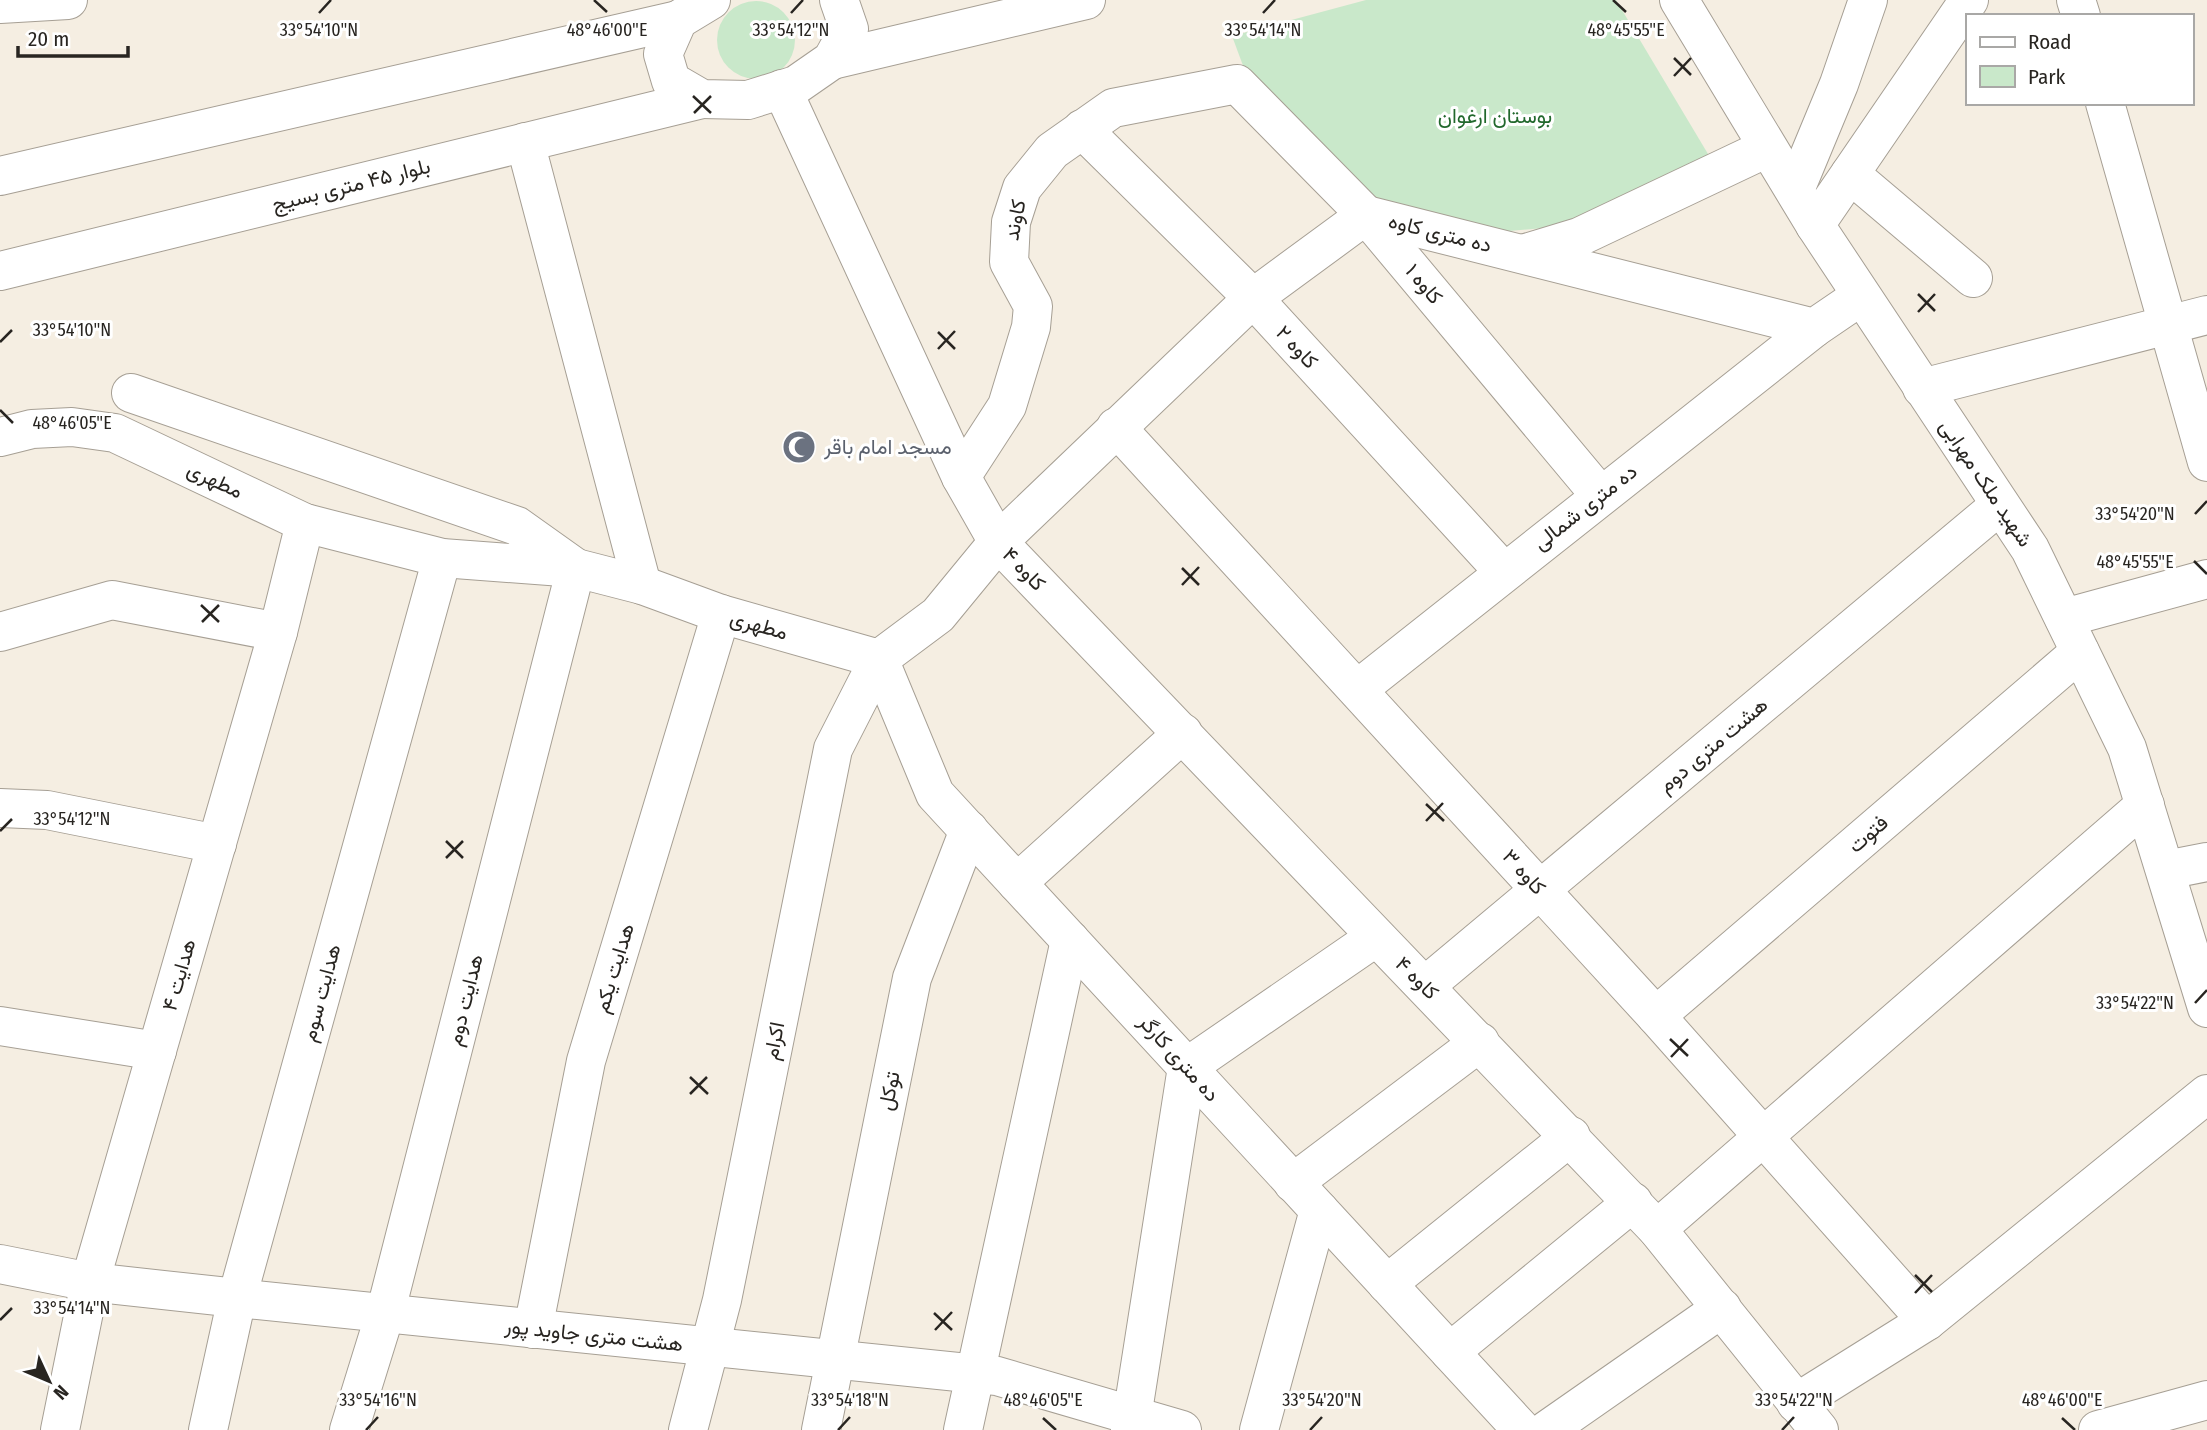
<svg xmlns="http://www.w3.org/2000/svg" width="2207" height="1430" font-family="'Fira Sans Condensed',Vazirmatn,sans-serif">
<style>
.green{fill:#c9e8ca}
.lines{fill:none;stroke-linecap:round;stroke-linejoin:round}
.minor-casing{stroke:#a69f94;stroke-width:40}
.major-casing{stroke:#a69f94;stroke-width:40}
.minor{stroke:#fff;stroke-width:38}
.major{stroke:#fff;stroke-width:38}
.ticks{fill:none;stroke:#282521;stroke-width:2.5}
.labels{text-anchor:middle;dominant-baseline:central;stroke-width:6;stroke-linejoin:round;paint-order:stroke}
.park-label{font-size:21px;fill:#21682c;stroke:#fff}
.street-label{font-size:21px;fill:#282521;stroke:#fff}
.worship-label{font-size:21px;fill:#5b616d;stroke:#fff;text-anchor:start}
.ticks-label{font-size:18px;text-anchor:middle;fill:#282521;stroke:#fff;stroke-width:6;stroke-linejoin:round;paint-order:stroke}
</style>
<rect width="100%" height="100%" fill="#f5eee2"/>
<!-- green -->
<g class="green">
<polygon points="1366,0 1616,0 1714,164 1567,226 1487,233 1386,206 1251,87 1232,36"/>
<circle cx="756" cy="40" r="39"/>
</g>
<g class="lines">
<defs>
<g id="minor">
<polyline points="1679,0 1815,225 2030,549 2127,748 2207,1008"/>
<polyline points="2076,0 2081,16"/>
<polyline points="0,4 68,0"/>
<polyline points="2105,103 2207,462"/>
<polyline points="1082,129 1253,298 1504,572"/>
<polyline points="525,142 642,585"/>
<polyline points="1850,174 1973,278"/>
<polyline points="1795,190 1839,84 1868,0"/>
<polyline points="1815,225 1969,0"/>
<polyline points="1526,253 1579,237 1767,148"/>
<polyline points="1922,388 2207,315"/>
<polyline points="131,393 517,526 576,568 385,1314 349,1430"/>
<polyline points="1116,427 1656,1016 1927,1321"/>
<polyline points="0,437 32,429 72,427 115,433 305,523 442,558 576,568 642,585 721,614 879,659 938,615 998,542 961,477 782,89"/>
<polyline points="961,477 1007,406 1031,327 1033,306 1009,262 1011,222 1022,188 1052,151 1113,108 1237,84 1366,215 1600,495"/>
<polyline points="2064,618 2207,579"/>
<polyline points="0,632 112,600 278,632"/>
<polyline points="879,659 935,794 1522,1430"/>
<polyline points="1358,689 1814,328"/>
<polyline points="0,808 47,810 217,844"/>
<polyline points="2166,870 2207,862"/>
<polyline points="1017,883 1183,733"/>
<polyline points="1425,986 2000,505"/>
<polyline points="1656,1016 2080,652"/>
<polyline points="0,1026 157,1051"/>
<polyline points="1293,1183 1480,1042"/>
<polyline points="1657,1229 2145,805"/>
<polyline points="0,1264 90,1282 237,1298 997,1376 1182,1430"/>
<polyline points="1387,1284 1571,1136"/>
<polyline points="533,1329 586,1061 721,614"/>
<polyline points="1450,1352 1633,1202"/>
<polyline points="1796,1403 1927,1321 2207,1094"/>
<polyline points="60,1430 90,1282 278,632 305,523"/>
<polyline points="208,1430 237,1298 442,558"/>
<polyline points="688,1430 722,1300 833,749 879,659"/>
<polyline points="821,1430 912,978 969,830"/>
<polyline points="963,1430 1070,940"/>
<polyline points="1130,1430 1187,1067 1376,937"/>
<polyline points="1259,1430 1319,1210"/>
<polyline points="1547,1430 1722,1308"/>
<polyline points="1819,1430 1657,1229 998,542 1253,298 1366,215 1814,328 1861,296"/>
<polyline points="2098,1430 2207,1400"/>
</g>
<g id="major">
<polyline points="711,0 678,20 663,54 671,81 702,99 748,100 796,85 832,60 849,29 839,0"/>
<polyline points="832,60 1086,0"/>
<polyline points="0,176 678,20"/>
<polyline points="0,271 702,99"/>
</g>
</defs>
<!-- minor casing -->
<use href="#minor" class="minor-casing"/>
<!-- major casing -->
<use href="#major" class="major-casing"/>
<!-- minor -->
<use href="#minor" class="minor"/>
<!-- major -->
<use href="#major" class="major"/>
</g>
<!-- ticks -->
<path class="ticks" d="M594,0L607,12M1613,0L1626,12M319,13L331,0M791,13L803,0M1263,13L1275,0M1674,58L1691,75M1674,76L1691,58M693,96L711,113M694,113L711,96M1918,294L1935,311M1918,312L1935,294M938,332L955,349M0,342L12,330M938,349L955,331M0,410L13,423M2195,514L2207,501M2194,561L2207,574M1182,568L1199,585M1182,585L1199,567M201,605L219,622M202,622L219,605M1426,804L1444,821M1426,821L1443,803M0,831L12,819M446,841L463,858M446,858L463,841M2195,1003L2207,990M1670,1039L1688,1056M1671,1057L1688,1039M690,1077L708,1094M690,1094L707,1077M1915,1275L1932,1292M1915,1293L1932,1275M934,1313L952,1330M0,1320L12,1308M935,1330L952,1312M1043,1418L1056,1430M2062,1418L2075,1430M366,1430L378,1417M838,1430L850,1417M1310,1430L1322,1417M1782,1430L1794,1417"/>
<!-- icons -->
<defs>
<symbol id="mosque-disc" viewBox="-11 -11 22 22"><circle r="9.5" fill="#6b7280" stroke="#fff"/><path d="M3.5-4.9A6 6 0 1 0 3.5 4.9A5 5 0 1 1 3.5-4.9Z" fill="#fff"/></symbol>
</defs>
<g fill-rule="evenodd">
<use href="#mosque-disc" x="780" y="428" width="38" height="38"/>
</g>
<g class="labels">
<!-- park labels -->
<g class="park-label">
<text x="1495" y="116">بوستان ارغوان</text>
</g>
<!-- street labels -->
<g class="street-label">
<text transform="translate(351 185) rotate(-14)">بلوار ۴۵ متری بسیج</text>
<text transform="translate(1015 220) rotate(-79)">کاوند</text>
<text transform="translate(1440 233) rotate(14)">ده متری کاوه</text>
<text transform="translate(1424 284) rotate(50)">کاوه ۱</text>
<text transform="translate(1297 347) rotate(47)">کاوه ۲</text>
<text transform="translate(215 480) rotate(25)">مطهری</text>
<text transform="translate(1986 483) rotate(56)">شهید ملک مهرابی</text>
<text transform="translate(1585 507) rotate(-38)">ده متری شمالی</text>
<text transform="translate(1024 569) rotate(46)">کاوه ۴</text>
<text transform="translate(759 625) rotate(16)">مطهری</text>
<text transform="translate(1713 745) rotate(-40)">هشت متری دوم</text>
<text transform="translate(1868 834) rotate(-41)">فتوت</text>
<text transform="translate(1524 872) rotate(48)">کاوه ۳</text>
<text transform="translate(614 968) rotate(-73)">هدایت یکم</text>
<text transform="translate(179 975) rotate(-74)">هدایت ۴</text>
<text transform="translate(1417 978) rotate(45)">کاوه ۴</text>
<text transform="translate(321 993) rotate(-75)">هدایت سوم</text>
<text transform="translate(465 1000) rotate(-76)">هدایت دوم</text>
<text transform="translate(774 1041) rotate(-79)">اکرام</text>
<text transform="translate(1179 1058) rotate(48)">ده متری کارگر</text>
<text transform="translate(889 1091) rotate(-78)">توکل</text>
<text transform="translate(594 1335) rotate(6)">هشت متری جاوید پور</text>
</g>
<!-- worship labels -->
<g class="worship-label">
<text x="824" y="447">مسجد امام باقر</text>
</g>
</g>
<g class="ticks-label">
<text x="607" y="36">48°46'00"E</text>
<text x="1626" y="36">48°45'55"E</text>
<text x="319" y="36">33°54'10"N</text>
<text x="791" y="36">33°54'12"N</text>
<text x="1263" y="36">33°54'14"N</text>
<text x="72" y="336">33°54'10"N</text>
<text x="72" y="429">48°46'05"E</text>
<text x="2135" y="520">33°54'20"N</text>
<text x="2135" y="568">48°45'55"E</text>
<text x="72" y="825">33°54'12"N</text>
<text x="2135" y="1009">33°54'22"N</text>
<text x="72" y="1314">33°54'14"N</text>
<text x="378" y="1406">33°54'16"N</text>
<text x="850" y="1406">33°54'18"N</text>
<text x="1322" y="1406">33°54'20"N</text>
<text x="1794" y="1406">33°54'22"N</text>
<text x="1043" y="1406">48°46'05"E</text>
<text x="2062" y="1406">48°46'00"E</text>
</g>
<!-- legend -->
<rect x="1966" y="14" width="228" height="91" fill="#ffffff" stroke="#a9a8a6" stroke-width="2"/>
<rect x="1980" y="37" width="35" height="10" fill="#ffffff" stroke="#a9a8a6" stroke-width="2"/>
<text x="2028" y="49" font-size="21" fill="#282521">Road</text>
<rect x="1980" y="66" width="35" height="21" fill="#c9e8ca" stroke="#a9a8a6" stroke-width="2"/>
<text x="2028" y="84" font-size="21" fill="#282521">Park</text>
<!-- north arrow -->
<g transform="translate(49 1381) rotate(134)" stroke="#ffffff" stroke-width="5" paint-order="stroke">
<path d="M0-5L12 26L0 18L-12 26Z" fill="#282521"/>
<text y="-10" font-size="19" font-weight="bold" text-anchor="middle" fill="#282521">N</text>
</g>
<!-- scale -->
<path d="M18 46v10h110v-10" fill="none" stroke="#282521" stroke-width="3.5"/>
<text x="28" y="46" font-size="21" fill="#282521" stroke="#ffffff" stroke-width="5" paint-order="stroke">20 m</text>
</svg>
